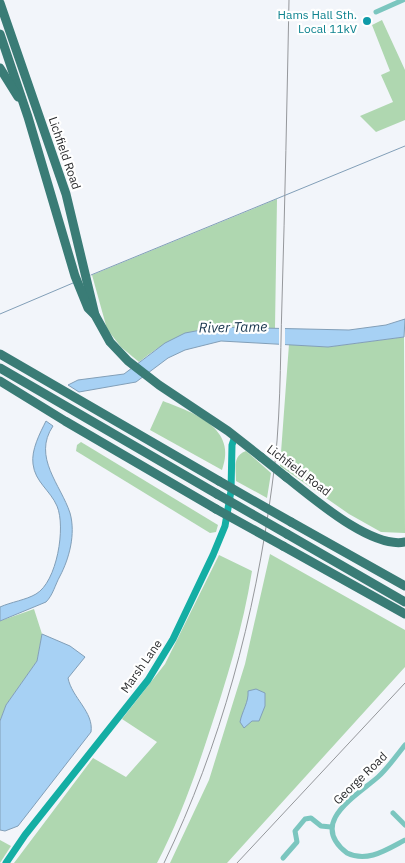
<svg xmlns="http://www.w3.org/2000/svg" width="405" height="863" font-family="'IBM Plex Sans',sans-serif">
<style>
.green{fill:#afd7b0}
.water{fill:#a7d1f4;stroke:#829fb8}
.pier{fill:#f2f5fa}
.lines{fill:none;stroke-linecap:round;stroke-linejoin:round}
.stream{stroke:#829fb8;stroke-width:1}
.street{stroke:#7bc6bf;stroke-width:5}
.secondary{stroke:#14aea4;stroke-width:7}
.highway{stroke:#3a7c76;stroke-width:9}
.rail{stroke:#95979b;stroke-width:1}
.highway-bridge{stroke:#3a7c76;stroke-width:9}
.culture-dot{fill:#0f9aa8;stroke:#fff;stroke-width:2}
.labels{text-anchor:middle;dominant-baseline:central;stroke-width:4.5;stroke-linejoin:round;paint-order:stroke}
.culture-label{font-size:12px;fill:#0d838f;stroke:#fff;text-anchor:end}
.street-label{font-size:12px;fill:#2a2b2d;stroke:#fff}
.water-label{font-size:14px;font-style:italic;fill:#16344c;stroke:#fff}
</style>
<rect width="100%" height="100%" fill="#f2f5fa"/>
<!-- green -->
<g class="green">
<polygon points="382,20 405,70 405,120 376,132 360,116 393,102 381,75 390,71 372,25"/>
<path d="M277,199L275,328C255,329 235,325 216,327C186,331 162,343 139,362L121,347L107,329L92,275Z"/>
<polygon points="404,337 405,533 381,532 349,514 280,466 289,344 328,347"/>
<path d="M163,401C194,413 238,428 222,470L150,430Z"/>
<polygon points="81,442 218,525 216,532 210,533 76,451 77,445"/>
<path d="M246,451L271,473L267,498L236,481C236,468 232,456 246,451Z"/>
<polygon points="270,554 405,630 405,667 227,863 170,863 209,780 245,664"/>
<path d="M219,555L252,571C243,628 226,682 208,736C194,779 178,823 157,863H14L93,758L126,777L157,742L122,719L165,664Z"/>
<polygon points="34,609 42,634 37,661 6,705 0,721 0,621"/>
<polygon points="0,840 11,846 0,863"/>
</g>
<!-- water -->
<g class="water">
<polygon points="405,319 404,337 328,347 221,341 185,350 168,358 136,382 79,392 68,385 78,380 124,374 165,343 185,333 217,327 349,330 386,325"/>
<path d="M46,421L53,426C32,457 61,485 70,513C76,534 69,559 60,576C55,585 53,595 46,602L0,621V607C11,602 26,600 36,594C57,582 66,527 57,506C50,490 35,482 33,464C31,450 40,433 46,421Z"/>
<path d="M42,634L70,646L85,657L68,678C72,698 94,712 91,732L18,826L5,831L0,830V721L6,705L37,661Z"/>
<path d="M256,689L265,693V706L259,721H252L244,728L240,722C242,711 249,702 248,691Z"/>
</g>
<!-- pier -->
<rect class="pier" x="279" y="325" width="6" height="21"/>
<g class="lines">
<!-- stream -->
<g class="stream">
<polyline points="91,275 405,146"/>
<polyline points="0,314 73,283"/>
</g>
<!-- street -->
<g class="street">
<polyline points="376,12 403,0"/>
<path d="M405,745C396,756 388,768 378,777C355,797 308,823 347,853C367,863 386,850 405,840"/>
<polyline points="393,813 405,825"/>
<polyline points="283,858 297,842 295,831 305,819 311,818 321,826 331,827"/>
</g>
<!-- secondary -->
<polyline class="secondary" points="6,863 25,835 148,680 173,639 213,555 225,526 231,491 232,445 235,436"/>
<!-- highway -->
<g class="highway">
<polyline points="0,3 66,194 95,315"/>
<polyline points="0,34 28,117 75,276 88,308 95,315 110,342 128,361 159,385 228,431 261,457"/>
<polyline points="0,68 18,97"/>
<polyline points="0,354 219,481"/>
<polyline points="0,368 217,494"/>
<polyline points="0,381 65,421 216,509"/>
<path d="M286,477C313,498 371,549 405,542"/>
<polyline points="291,522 405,586"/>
<polyline points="287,534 405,602"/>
<polyline points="283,546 405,614"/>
</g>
<!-- rail -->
<g class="rail">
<path d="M164,863C221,745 255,616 272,486C281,425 280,363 282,301C285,201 287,100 289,0"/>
<polyline points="237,863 405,683"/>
</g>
<!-- highway-bridge -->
<g class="highway-bridge">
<polyline points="261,457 286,477"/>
<polyline points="219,481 291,522"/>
<polyline points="217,494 287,534"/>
<polyline points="216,509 283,546"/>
</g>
</g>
<!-- markers -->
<circle class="culture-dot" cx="367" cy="21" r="5"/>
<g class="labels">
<!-- culture labels -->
<g class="culture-label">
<text x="357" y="14">Hams Hall Sth.<tspan x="357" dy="14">Local 11kV</tspan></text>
</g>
<!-- street labels -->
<g class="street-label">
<text transform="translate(65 153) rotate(71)">Lichfield Road</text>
<text transform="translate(299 470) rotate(37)">Lichfield Road</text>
<text transform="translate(141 666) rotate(-55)">Marsh Lane</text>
<text transform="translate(360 778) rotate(-44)">George Road</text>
</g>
<!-- water labels -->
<g class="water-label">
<text transform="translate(233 327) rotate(-1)">River Tame</text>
</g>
</g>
</svg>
